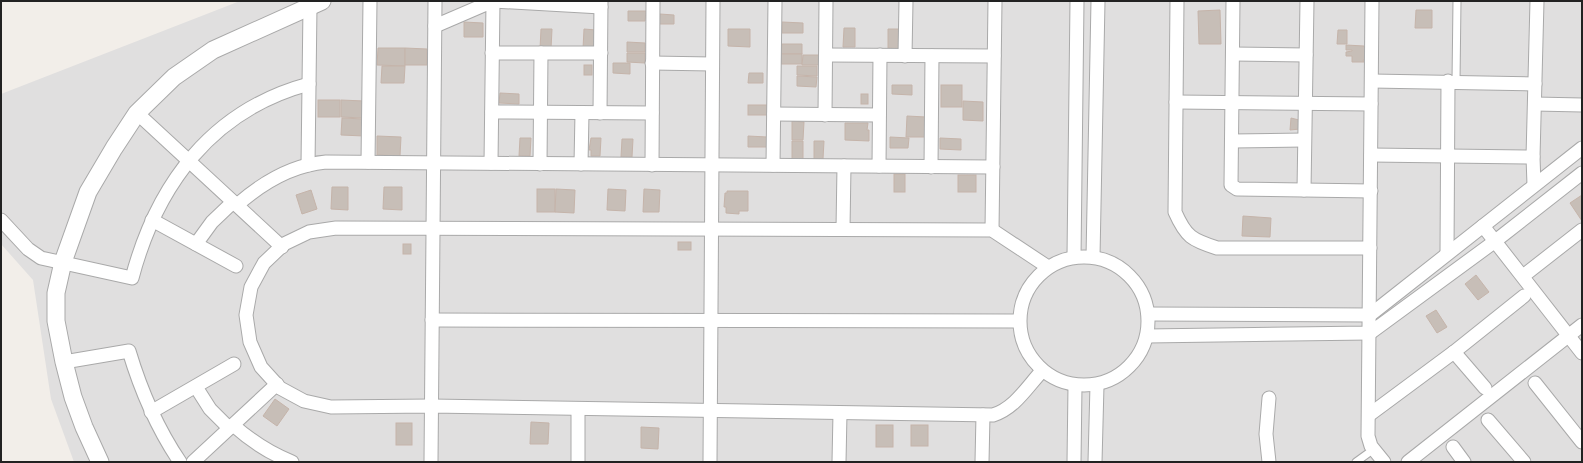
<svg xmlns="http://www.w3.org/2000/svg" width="1583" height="463" font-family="Rubik,sans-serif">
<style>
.residential{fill:#e0dfdf}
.building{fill:#c7beb7;stroke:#c5b4aa}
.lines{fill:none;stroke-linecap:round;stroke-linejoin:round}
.service-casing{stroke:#a9a9a9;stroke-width:9}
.minor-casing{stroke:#a9a9a9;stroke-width:15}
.tertiary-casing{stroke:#a9a9a9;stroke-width:19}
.service{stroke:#fff;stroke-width:7}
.minor{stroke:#fff;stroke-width:13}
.tertiary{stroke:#fff;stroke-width:17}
</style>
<rect width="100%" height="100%" fill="#f2eee9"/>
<!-- residential -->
<polygon class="residential" points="240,1 1582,1 1582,462 74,462 51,399 33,280 1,244 1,94"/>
<!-- building -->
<g class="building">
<polygon points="1220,10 1221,44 1199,44 1198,11"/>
<polygon points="1416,10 1432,10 1432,28 1415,28"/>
<polygon points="628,11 646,11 645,21 628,21"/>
<polygon points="660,14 674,15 674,24 659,24"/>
<polygon points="464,22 483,23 483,37 464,37"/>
<polygon points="782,22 803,23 803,33 782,33"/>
<polygon points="844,28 855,28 855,47 843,47"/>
<polygon points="541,29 552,29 551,49 540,49"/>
<polygon points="584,29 596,30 596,47 583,49"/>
<polygon points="728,29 750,29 750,47 728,46"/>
<polygon points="888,29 900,29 899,49 888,48"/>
<polygon points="1338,30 1347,30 1347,44 1337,44"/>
<polygon points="627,42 645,43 645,52 627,52"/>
<polygon points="782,44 802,44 802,54 781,54"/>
<polygon points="1346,45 1364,46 1365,48 1367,48 1367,60 1363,60 1364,62 1352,62 1352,56 1346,56 1346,52 1352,51 1352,50 1346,50"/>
<polygon points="378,48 405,48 405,66 377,65"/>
<polygon points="405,48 427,49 427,65 405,65"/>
<polygon points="627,53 645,53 645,63 627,62"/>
<rect x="781" y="54" width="21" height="10"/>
<polygon points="803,55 819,55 819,65 802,65"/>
<polygon points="613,63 630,63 630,74 613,73"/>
<rect x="584" y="65" width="8" height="10"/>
<polygon points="382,66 405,66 404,83 381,83"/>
<polygon points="797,66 817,66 817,76 797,75"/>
<polygon points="749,73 763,73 763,83 748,83"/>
<polygon points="797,76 817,77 816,87 797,86"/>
<polygon points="892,85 912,85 912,95 892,94"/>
<rect x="941" y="85" width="21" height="22"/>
<polygon points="500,93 519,94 519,104 499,103"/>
<rect x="861" y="94" width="7" height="10"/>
<rect x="318" y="100" width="22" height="17"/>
<polygon points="341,100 364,101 363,118 341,117"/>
<polygon points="963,101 983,102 983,121 963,120"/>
<rect x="748" y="105" width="19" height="10"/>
<polygon points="907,116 926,117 926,137 906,137"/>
<polygon points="342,118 364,119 364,136 341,135"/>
<polygon points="1291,118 1299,120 1300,129 1290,130"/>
<polygon points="792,121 804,122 803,140 792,140"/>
<polygon points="845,123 868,123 867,130 869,130 869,141 845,140"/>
<polygon points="377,136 401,137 400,156 377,155"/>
<polygon points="748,136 767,137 767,147 748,147"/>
<polygon points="890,137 909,138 908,148 890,148"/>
<polygon points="520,138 531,138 530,156 519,156"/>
<polygon points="591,138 601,138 600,156 591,156 591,150 589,150"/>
<polygon points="940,138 961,139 961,150 940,149"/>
<polygon points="622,139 633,139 632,157 621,157"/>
<polygon points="792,141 803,141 803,160 792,159"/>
<polygon points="814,141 824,141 823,159 814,159"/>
<rect x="894" y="174" width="11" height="18"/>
<rect x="958" y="175" width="18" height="17"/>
<polygon points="332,187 348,187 348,210 331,209"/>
<polygon points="384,187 402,187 402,210 383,209"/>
<rect x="537" y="189" width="18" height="23"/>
<polygon points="556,189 575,190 574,213 555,212"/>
<polygon points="608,189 626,190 625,211 607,210"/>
<polygon points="644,189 660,190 659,212 643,212"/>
<polygon points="311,190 317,209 302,214 296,195"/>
<polygon points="727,191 748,191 748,211 739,211 739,214 726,213 726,207 724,207 725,193 727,193"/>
<polygon points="1582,195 1582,221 1570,203"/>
<polygon points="1243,216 1271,218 1270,237 1242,236"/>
<rect x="678" y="242" width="13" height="8"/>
<rect x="403" y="244" width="8" height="10"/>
<polygon points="1476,275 1489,292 1478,300 1465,284"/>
<polygon points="1436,310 1447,327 1437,333 1426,316"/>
<polygon points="275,399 289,409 277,426 263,416"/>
<polygon points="531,422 549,423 548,444 530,444"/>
<rect x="396" y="423" width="16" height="22"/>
<rect x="876" y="425" width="17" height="22"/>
<rect x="911" y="425" width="17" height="21"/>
<polygon points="641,427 659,428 658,449 641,448"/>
</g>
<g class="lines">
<defs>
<g id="service">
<polyline points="1456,81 1457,1"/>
<polyline points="1356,462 1374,449"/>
</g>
<g id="minor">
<polyline points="493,1 601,7"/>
<path d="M1177,1L1175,212C1186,237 1192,240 1217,248H1370"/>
<polyline points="1233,1 1231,185 1237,189 1371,191"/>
<polyline points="1372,1 1368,436 1371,446 1384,462"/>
<polyline points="435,26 493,1 491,163"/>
<polyline points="492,53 601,53"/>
<polyline points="1233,54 1306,55"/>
<polyline points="826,55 994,56"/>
<polyline points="905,56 906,1"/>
<polyline points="652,63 712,64"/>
<polyline points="1372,81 1535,84"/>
<polyline points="1176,102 1371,104"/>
<polyline points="1535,104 1582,105"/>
<polyline points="492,112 652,113"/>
<polyline points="137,113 282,247"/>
<polyline points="600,113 601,1"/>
<polyline points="774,114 879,115"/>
<polyline points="825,115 826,1"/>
<polyline points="1232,141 1304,140"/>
<polyline points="1371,155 1533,157"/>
<polyline points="368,162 370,1"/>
<polyline points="540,164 541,53"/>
<polyline points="581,164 582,113"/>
<polyline points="308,165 310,6"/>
<polyline points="652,165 653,1"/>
<polyline points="773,165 775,1"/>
<polyline points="879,166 880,55"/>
<polyline points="931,167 932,56"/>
<polyline points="1534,185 1533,157 1537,1"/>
<polyline points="1304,190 1307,1"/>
<path d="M237,205C262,183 292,165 326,162L993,167"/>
<path d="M1,220L28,249L41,258L132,278C157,184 212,110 309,84"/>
<polyline points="152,220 236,266"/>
<polyline points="1483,226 1582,353"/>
<polyline points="843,229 844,166"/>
<polyline points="992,230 995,1"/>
<polyline points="196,244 212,222 233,202"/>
<polyline points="1447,253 1448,81"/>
<circle cx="1084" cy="321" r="64"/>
<polyline points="1074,257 1077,1"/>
<polyline points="1093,257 1098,1"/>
<polyline points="1523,276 1582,230"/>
<polyline points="1148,314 1370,315 1582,148"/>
<polyline points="432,320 1019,321"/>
<polyline points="1147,336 1370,333 1494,242 1582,173"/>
<polyline points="1454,352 1485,388"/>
<path d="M64,362L129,351C141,391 157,428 180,462"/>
<path d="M1042,371C1027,387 1015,408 993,415L431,406L331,407L304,401L280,388L261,367L250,342L246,315L251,287L264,263L284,244L309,232L336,228L992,230L1048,267"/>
<polyline points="1535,383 1582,442"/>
<polyline points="196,387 210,409 229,428"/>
<polyline points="151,412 234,364"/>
<polyline points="1369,415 1454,352 1524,296"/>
<polyline points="1488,420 1524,462"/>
<path d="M233,425C251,441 269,453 292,462"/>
<polyline points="1453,447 1464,462"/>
<polyline points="193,462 277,384"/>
<polyline points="431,462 435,1"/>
<polyline points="578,462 578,409"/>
<polyline points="710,462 713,1"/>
<polyline points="839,462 840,413"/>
<polyline points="982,462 983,415"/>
<polyline points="1074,462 1075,386"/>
<polyline points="1095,462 1097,385"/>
<polyline points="1269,462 1266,434 1269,398"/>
<polyline points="1408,462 1582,325"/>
</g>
<polyline id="tertiary" points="100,462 84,427 73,397 64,362 56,321 56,293 63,262 88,192 114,148 137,113 174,77 213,50 322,1"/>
</defs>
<!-- service casing -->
<use href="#service" class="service-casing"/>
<!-- minor casing -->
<use href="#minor" class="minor-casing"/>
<!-- tertiary casing -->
<use href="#tertiary" class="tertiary-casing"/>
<!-- service -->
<use href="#service" class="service"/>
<!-- minor -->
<use href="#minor" class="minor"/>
<!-- tertiary -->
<use href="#tertiary" class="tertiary"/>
</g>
<!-- border -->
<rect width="1583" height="463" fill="none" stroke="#222222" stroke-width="4"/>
</svg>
